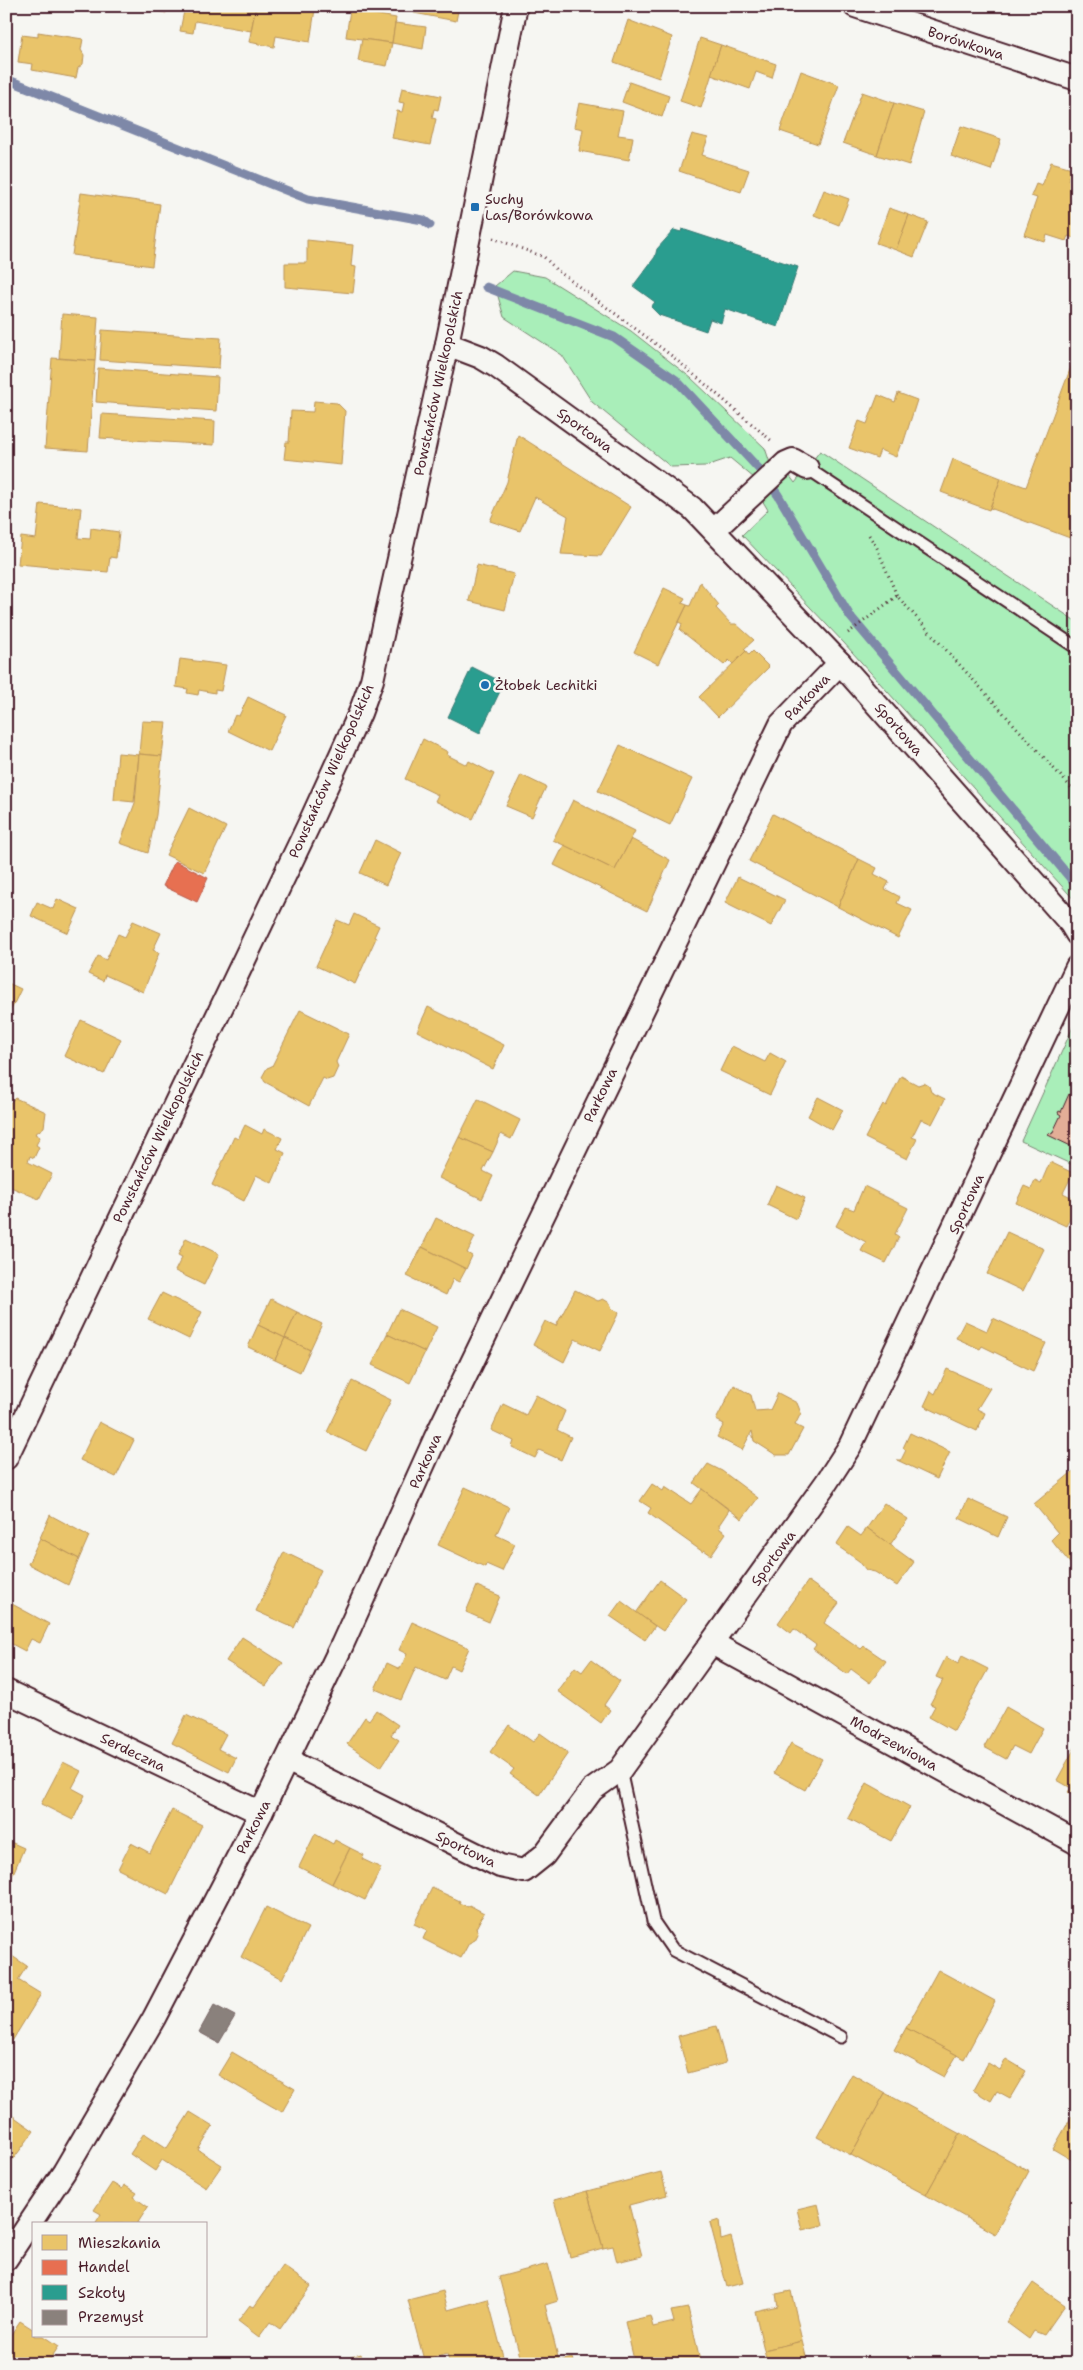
<svg xmlns="http://www.w3.org/2000/svg" width="1083" height="2370" font-family="'Shantell Sans',sans-serif">
<style>
.green{fill:#a9eeb9;stroke:#7a8672}
.homes{fill:#e9c46a;stroke:#b99257}
.shops{fill:#e76f51;stroke:#b85746}
.schools{fill:#2a9d8f;stroke:#347771}
.industry{fill:#8a817c;stroke:#776464}
.lines{fill:none;stroke-linecap:round;stroke-linejoin:round}
.stream{stroke:#7e88a8;stroke-width:9}
.building{fill:#e3ae97;stroke:#4a1f2b}
.service-casing{stroke:#4a1f2b;stroke-width:15}
.minor-casing{stroke:#4a1f2b;stroke-width:26}
.path{stroke:#4a1f2b;stroke-width:3;stroke-dasharray:1 4;stroke-linecap:butt}
.service{stroke:#f6f6f2;stroke-width:11}
.minor{stroke:#f6f6f2;stroke-width:22}
.poi-dot{fill:#1f6fb2;stroke:#f6f6f2;stroke-width:2}
.labels{text-anchor:middle;dominant-baseline:central;stroke-width:5;stroke-linejoin:round;paint-order:stroke}
.street-label{font-size:14px;fill:#4a1f2b;stroke:#f6f6f2}
.poi-label{font-size:14px;fill:#4a1f2b;stroke:#f6f6f2;text-anchor:start}
</style>
<rect width="100%" height="100%" fill="#f6f6f2"/>
<filter id="ink" filterUnits="userSpaceOnUse"><feTurbulence type="fractalNoise" baseFrequency=".02" numOctaves="2"/><feDisplacementMap in="SourceGraphic" scale="10" xChannelSelector="R" yChannelSelector="G"/><feConvolveMatrix kernelMatrix="1 2 1 2 8 2 1 2 1" color-interpolation-filters="sRGB"/></filter>
<g filter="url(#ink)">
<!-- green -->
<g class="green">
<polygon points="513,271 545,277 631,331 691,378 765,448 770,463 754,478 730,458 706,466 671,467 592,402 562,355 504,317 495,286"/>
<polygon points="820,451 1077,622 1077,903 844,643 742,535 768,510 762,500 789,475 795,483"/>
<polygon points="1077,1018 1077,1167 1021,1141"/>
</g>
<!-- homes -->
<g class="homes">
<polygon points="185,6 256,6 251,31 195,21 193,33 180,31"/>
<polygon points="256,6 299,6 315,9 310,42 276,36 274,47 249,42"/>
<polygon points="415,6 459,6 456,21 414,13"/>
<polygon points="350,10 396,18 392,43 346,37"/>
<polygon points="628,20 672,37 659,78 614,62"/>
<polygon points="395,23 426,27 423,49 392,43"/>
<polygon points="38,32 83,39 81,50 84,55 83,64 78,68 76,78 32,70 33,64 18,62 22,35 38,37"/>
<polygon points="700,38 721,45 701,108 680,101"/>
<polygon points="362,39 392,43 387,66 358,61"/>
<polygon points="721,45 776,64 772,78 756,72 750,89 711,75"/>
<polygon points="801,71 839,85 818,144 780,131"/>
<polygon points="629,82 669,96 662,117 622,102"/>
<polygon points="402,88 441,96 438,110 434,109 432,118 436,119 430,145 392,138 397,111 402,112 404,103 399,102"/>
<polygon points="862,92 894,103 877,155 843,143"/>
<polygon points="579,103 623,111 618,135 633,137 629,160 579,151 583,129 574,127"/>
<polygon points="894,103 924,112 909,165 877,155"/>
<polygon points="961,126 1001,139 991,170 951,156"/>
<polygon points="692,134 708,138 702,155 749,170 741,192 679,171"/>
<polygon points="1051,162 1072,168 1068,180 1077,183 1077,239 1068,236 1066,241 1047,235 1045,242 1024,235 1037,198 1031,196 1036,184 1042,186"/>
<polygon points="824,190 849,199 839,225 814,215"/>
<polygon points="81,193 160,204 152,266 72,255"/>
<polygon points="889,208 909,215 896,250 876,243"/>
<polygon points="909,215 928,222 914,257 896,250"/>
<polygon points="307,240 353,245 351,266 356,267 353,293 285,287 285,263 307,263"/>
<polygon points="62,314 98,317 95,361 59,358"/>
<polygon points="102,330 221,338 219,368 100,360"/>
<polygon points="1077,351 1077,520 1070,538 990,508 1001,478 1026,487"/>
<polygon points="52,358 95,361 88,451 45,448"/>
<polygon points="98,368 218,377 216,411 96,402"/>
<polygon points="898,393 917,400 903,444 901,443 896,457 880,450 877,458 849,448 859,421 867,424 878,395 895,402"/>
<polygon points="314,401 337,403 345,411 341,465 284,459 286,442 289,442 291,411 313,412"/>
<polygon points="102,414 215,421 214,445 100,438"/>
<polygon points="518,435 631,507 601,556 561,554 568,516 535,497 520,531 490,521 507,482"/>
<polygon points="953,459 1001,478 989,510 941,492"/>
<polygon points="40,504 81,508 78,538 90,539 91,528 119,532 116,558 110,557 108,572 18,564 21,537 36,539"/>
<polygon points="477,565 514,574 505,610 469,601"/>
<polygon points="700,582 719,605 716,608 731,624 736,624 754,640 744,649 746,651 733,664 729,660 724,665 680,630 682,624 679,622 687,605 690,606"/>
<polygon points="664,588 685,598 682,603 687,605 658,664 634,652"/>
<polygon points="746,651 749,655 753,651 769,667 718,717 699,697"/>
<polygon points="180,659 226,665 221,691 215,690 215,693 199,690 198,695 187,693 188,689 176,687"/>
<polygon points="248,697 286,715 269,751 228,731 235,715 239,716"/>
<polygon points="142,721 166,722 162,756 139,754"/>
<polygon points="423,739 448,752 447,755 467,765 469,761 494,774 473,819 435,801 438,795 405,779"/>
<polygon points="620,745 692,779 670,825 598,791"/>
<polygon points="118,753 139,755 134,802 114,800"/>
<polygon points="139,754 162,756 156,815 148,853 120,843 135,803"/>
<polygon points="521,775 546,787 532,817 506,806"/>
<polygon points="573,800 635,831 615,870 553,840"/>
<polygon points="189,808 226,827 204,873 166,855"/>
<polygon points="773,814 859,859 838,907 749,861"/>
<polygon points="631,839 670,860 647,911 554,865 564,845 615,870"/>
<polygon points="375,840 401,853 386,885 360,873"/>
<polygon points="859,859 877,868 874,874 889,882 885,889 900,897 897,903 912,910 898,938 838,907"/>
<polygon points="738,877 785,900 771,926 725,903"/>
<polygon points="57,899 79,909 68,933 31,916 37,902 53,909"/>
<polygon points="354,914 379,926 374,937 376,938 355,984 316,966 337,920 349,925"/>
<polygon points="133,921 161,933 153,950 159,953 143,992 105,975 103,981 88,974 98,956 106,960 118,934 125,937"/>
<polygon points="6,982 21,989 10,1012 6,1011"/>
<polygon points="428,1007 504,1045 493,1069 417,1031"/>
<polygon points="300,1010 349,1034 336,1062 338,1067 333,1078 327,1080 323,1078 309,1106 265,1082 262,1077 267,1068 272,1066"/>
<polygon points="81,1020 121,1039 104,1074 64,1056"/>
<polygon points="732,1046 765,1062 770,1053 786,1062 770,1095 720,1071"/>
<polygon points="901,1076 918,1085 924,1083 929,1086 931,1092 945,1099 932,1124 921,1119 912,1137 917,1139 907,1159 865,1138 883,1104 886,1106"/>
<polygon points="818,1097 843,1110 832,1130 808,1116"/>
<polygon points="15,1098 46,1112 44,1127 35,1134 40,1137 36,1145 39,1147 34,1158 30,1156 28,1162 52,1174 39,1199 6,1185 6,1107"/>
<polygon points="478,1099 520,1120 511,1139 501,1134 493,1152 459,1137"/>
<polygon points="245,1125 262,1134 264,1129 282,1138 277,1149 285,1153 272,1183 256,1175 244,1201 212,1185 234,1137 238,1139"/>
<polygon points="459,1137 493,1152 483,1171 493,1176 482,1199 439,1178"/>
<polygon points="1050,1162 1073,1173 1063,1193 1077,1200 1077,1204 1066,1226 1016,1203 1024,1186 1031,1189 1035,1180 1041,1183"/>
<polygon points="776,1185 805,1198 796,1219 767,1205"/>
<polygon points="864,1186 908,1208 895,1234 899,1237 886,1263 861,1251 866,1242 836,1226 846,1207 854,1210"/>
<polygon points="436,1218 475,1237 467,1253 472,1256 466,1269 422,1247"/>
<polygon points="1007,1232 1044,1249 1023,1291 987,1274"/>
<polygon points="186,1238 219,1254 204,1285 175,1271 182,1257 178,1255"/>
<polygon points="422,1247 466,1269 459,1282 453,1279 446,1295 407,1276"/>
<polygon points="575,1290 598,1301 603,1299 610,1303 612,1309 619,1312 600,1351 575,1339 564,1362 533,1345 545,1321 556,1326"/>
<polygon points="162,1293 202,1312 189,1339 148,1319"/>
<polygon points="271,1299 297,1312 285,1338 258,1325"/>
<polygon points="399,1309 437,1327 425,1352 387,1334"/>
<polygon points="297,1312 322,1324 310,1350 285,1338"/>
<polygon points="993,1318 1046,1343 1033,1371 982,1346 980,1349 956,1338 965,1321 987,1331"/>
<polygon points="258,1325 285,1338 275,1360 248,1347"/>
<polygon points="387,1334 425,1352 410,1383 372,1365"/>
<polygon points="285,1338 310,1350 300,1372 275,1360"/>
<polygon points="947,1369 990,1388 977,1409 985,1413 977,1431 924,1406 931,1391 935,1394"/>
<polygon points="352,1381 391,1400 366,1451 327,1432"/>
<polygon points="734,1385 751,1395 755,1411 770,1410 778,1393 797,1403 801,1413 795,1425 803,1429 789,1455 776,1455 754,1441 752,1431 742,1450 717,1437 724,1424 716,1420"/>
<polygon points="536,1395 565,1411 557,1430 571,1437 561,1460 539,1450 535,1458 512,1447 514,1441 491,1430 503,1404 526,1415"/>
<polygon points="99,1422 134,1440 116,1477 80,1460"/>
<polygon points="910,1433 950,1452 937,1479 897,1460 901,1460 906,1450 903,1448"/>
<polygon points="708,1464 722,1471 758,1498 742,1519 694,1483"/>
<polygon points="1077,1468 1077,1565 1074,1568 1051,1540 1058,1533 1034,1504"/>
<polygon points="652,1484 663,1491 665,1487 691,1504 702,1489 729,1510 719,1525 720,1529 726,1533 711,1555 704,1550 703,1552 648,1513 651,1508 640,1501"/>
<polygon points="465,1487 509,1507 496,1535 515,1544 502,1571 486,1564 485,1567 438,1545"/>
<polygon points="968,1499 1007,1517 998,1537 959,1518"/>
<polygon points="884,1503 908,1519 890,1545 867,1528"/>
<polygon points="50,1515 89,1536 79,1559 40,1538"/>
<polygon points="848,1527 861,1536 867,1528 914,1562 897,1586 875,1572 866,1570 859,1561 836,1545"/>
<polygon points="40,1538 79,1559 68,1585 28,1564"/>
<polygon points="284,1552 321,1570 294,1628 256,1611"/>
<polygon points="660,1580 686,1599 663,1631 636,1613"/>
<polygon points="808,1581 839,1603 824,1623 861,1649 864,1646 886,1661 870,1683 851,1669 847,1674 813,1649 816,1645 794,1629 791,1633 778,1623"/>
<polygon points="477,1586 500,1596 489,1622 466,1612"/>
<polygon points="621,1601 655,1626 645,1640 610,1616"/>
<polygon points="12,1604 49,1624 40,1643 31,1639 25,1651 6,1641 6,1616"/>
<polygon points="412,1622 469,1648 459,1670 451,1666 445,1680 416,1667 401,1700 375,1689 387,1663 400,1669 407,1654 399,1650"/>
<polygon points="242,1637 283,1663 266,1686 226,1661"/>
<polygon points="962,1656 988,1669 954,1731 929,1717 935,1706 930,1704 943,1680 936,1677 946,1657 958,1664"/>
<polygon points="591,1660 620,1681 604,1705 610,1710 601,1723 557,1691 575,1667 582,1672"/>
<polygon points="1006,1707 1043,1728 1029,1754 1013,1746 1006,1759 984,1747"/>
<polygon points="376,1710 398,1725 391,1735 399,1740 381,1767 347,1744 365,1717 369,1720"/>
<polygon points="186,1715 226,1734 218,1749 236,1758 229,1772 172,1743"/>
<polygon points="509,1725 533,1742 540,1733 568,1753 539,1795 510,1774 514,1769 490,1752"/>
<polygon points="791,1743 822,1759 805,1790 774,1773"/>
<polygon points="1077,1744 1077,1797 1068,1792 1071,1788 1057,1780"/>
<polygon points="63,1762 81,1771 72,1788 85,1795 73,1820 41,1804"/>
<polygon points="867,1783 910,1807 891,1841 848,1818"/>
<polygon points="172,1810 202,1825 168,1894 118,1869 131,1843 150,1853"/>
<polygon points="315,1834 333,1844 335,1840 350,1848 332,1884 299,1867"/>
<polygon points="6,1840 24,1848 10,1881 6,1879"/>
<polygon points="350,1848 364,1855 362,1859 381,1868 365,1900 332,1884"/>
<polygon points="432,1888 460,1901 459,1903 468,1907 469,1905 484,1913 476,1928 478,1934 475,1940 469,1943 461,1958 423,1939 427,1930 414,1924"/>
<polygon points="266,1907 308,1928 282,1979 241,1957"/>
<polygon points="6,1952 27,1966 18,1980 41,1994 6,2051 6,1997 11,1989 6,1986"/>
<polygon points="938,1970 995,2001 964,2059 906,2028"/>
<polygon points="716,2026 726,2063 688,2073 678,2036"/>
<polygon points="906,2028 957,2055 944,2077 894,2050"/>
<polygon points="232,2052 295,2089 282,2112 218,2075"/>
<polygon points="1006,2059 1026,2071 1010,2098 997,2091 991,2101 973,2090 988,2063 1000,2070"/>
<polygon points="852,2074 885,2093 851,2155 817,2137"/>
<polygon points="885,2093 960,2134 926,2195 851,2155"/>
<polygon points="6,2111 34,2131 9,2165 6,2163"/>
<polygon points="190,2112 213,2126 198,2150 222,2165 206,2188 162,2160 155,2171 130,2154 144,2133 167,2148"/>
<polygon points="1072,2116 1077,2119 1077,2163 1053,2149"/>
<polygon points="960,2133 1029,2171 995,2234 926,2195"/>
<polygon points="661,2172 667,2195 629,2205 642,2256 617,2262 613,2246 603,2248 587,2191"/>
<polygon points="112,2183 122,2189 124,2185 137,2193 134,2197 148,2207 137,2224 95,2224 101,2214 94,2210"/>
<polygon points="587,2191 603,2248 570,2257 554,2200"/>
<polygon points="818,2204 823,2225 802,2230 797,2209"/>
<polygon points="719,2220 721,2240 731,2237 743,2283 727,2287 710,2223"/>
<polygon points="548,2264 558,2301 545,2305 559,2361 572,2358 574,2364 522,2364 499,2277"/>
<polygon points="283,2266 311,2286 280,2329 270,2322 259,2337 238,2321 250,2305 254,2307"/>
<polygon points="1033,2283 1065,2305 1044,2335 1034,2331 1029,2339 1006,2322"/>
<polygon points="443,2291 448,2310 488,2299 505,2364 450,2364 447,2354 424,2360 408,2300"/>
<polygon points="791,2291 802,2341 764,2350 755,2311 778,2306 776,2294"/>
<polygon points="688,2308 700,2360 684,2364 635,2364 625,2322 650,2316 653,2327 674,2322 671,2311"/>
<polygon points="20,2321 34,2330 34,2336 44,2336 59,2346 47,2364 6,2364 6,2342"/>
<polygon points="802,2341 808,2364 768,2364 764,2350"/>
<polygon points="361,2354 364,2364 329,2364"/>
</g>
<!-- shops -->
<g class="shops">
<polygon points="134,6 168,6 166,13"/>
<polygon points="175,861 208,878 197,902 163,886"/>
</g>
<!-- schools -->
<g class="schools">
<polygon points="682,229 798,267 778,327 725,309 721,323 710,319 706,331 659,315 651,307 655,302 633,286 655,257 657,249 674,230 681,232"/>
<polygon points="472,667 504,683 480,733 448,717"/>
</g>
<!-- industry -->
<polygon class="industry" points="214,2005 235,2016 219,2043 199,2032"/>
<g class="lines">
<!-- stream -->
<g class="stream">
<polyline points="6,79 308,199 423,220 430,225"/>
<polyline points="486,287 614,337 676,380 759,469 778,495 850,616 1077,886"/>
</g>
</g>
<!-- building -->
<polygon class="building" points="1069,1094 1077,1098 1077,1149 1048,1135 1049,1133 1052,1134 1061,1115 1058,1113 1059,1111 1061,1112"/>
<g class="lines">
<defs>
<g id="service">
<polyline points="807,468 1077,648"/>
<polyline points="620,1770 653,1921 673,1950 841,2037"/>
</g>
<g id="minor">
<polyline points="855,6 1077,79"/>
<polyline points="447,344 481,357 496,366 692,508 840,663 1071,924 1077,934"/>
<polyline points="714,530 786,463 793,460 807,468"/>
<polyline points="6,1458 312,818 360,713 372,680 447,344 516,6"/>
<polyline points="712,1643 1077,1843"/>
<polyline points="6,1691 261,1813"/>
<polyline points="287,1760 500,1866 524,1871 544,1855 592,1790 620,1770 826,1483 850,1446 1077,967"/>
<polyline points="6,2259 64,2172 154,2018 261,1813 342,1645 435,1439 781,724 840,663"/>
</g>
</defs>
<!-- service casing -->
<use href="#service" class="service-casing"/>
<!-- minor casing -->
<use href="#minor" class="minor-casing"/>
<!-- path -->
<g class="path">
<polyline points="493,238 544,257 558,271 672,356 773,442"/>
<polyline points="869,535 877,548 897,596 1077,794"/>
<polyline points="848,633 897,596"/>
</g>
<!-- service -->
<use href="#service" class="service"/>
<!-- minor -->
<use href="#minor" class="minor"/>
</g>
</g>
<!-- markers -->
<g class="poi-dot">
<rect x="470" y="202" width="10" height="10" rx="2.5"/>
<circle cx="485" cy="685" r="5"/>
</g>
<g class="labels">
<!-- street labels -->
<g class="street-label">
<text transform="translate(966 43) rotate(18)">Borówkowa</text>
<text transform="translate(438 383) rotate(-78)">Powstańców Wielkopolskich</text>
<text transform="translate(585 430) rotate(36)">Sportowa</text>
<text transform="translate(807 697) rotate(-46)">Parkowa</text>
<text transform="translate(899 729) rotate(49)">Sportowa</text>
<text transform="translate(331 771) rotate(-66)">Powstańców Wielkopolskich</text>
<text transform="translate(600 1095) rotate(-64)">Parkowa</text>
<text transform="translate(158 1137) rotate(-64)">Powstańców Wielkopolskich</text>
<text transform="translate(966 1204) rotate(-65)">Sportowa</text>
<text transform="translate(425 1461) rotate(-66)">Parkowa</text>
<text transform="translate(773 1558) rotate(-54)">Sportowa</text>
<text transform="translate(894 1743) rotate(29)">Modrzewiowa</text>
<text transform="translate(133 1752) rotate(26)">Serdeczna</text>
<text transform="translate(253 1827) rotate(-63)">Parkowa</text>
<text transform="translate(466 1849) rotate(26)">Sportowa</text>
</g>
<!-- poi labels -->
<g class="poi-label">
<text x="485" y="199">Suchy<tspan x="485" dy="16">Las/Borówkowa</tspan></text>
<text x="495" y="685">Żłobek Lechitki</text>
</g>
</g>
<!-- margin -->
<rect width="1083" height="2370" fill="none" stroke="#f6f6f2" stroke-width="25"/>
<rect x="12" y="12" width="1058" height="2345" fill="none" stroke="#4a1f2b" stroke-width="2" filter="url(#ink)"/>
<!-- legend -->
<rect x="32" y="2222" width="175" height="115" fill="#f6f6f2" stroke="#b1a0a2"/>
<rect x="42" y="2235" width="25" height="15" fill="#e9c46a" stroke="#b1a0a2"/>
<text x="78" y="2248" font-size="15" fill="#4a1f2b">Mieszkania</text>
<rect x="42" y="2260" width="25" height="15" fill="#e76f51" stroke="#b1a0a2"/>
<text x="78" y="2272" font-size="15" fill="#4a1f2b">Handel</text>
<rect x="42" y="2285" width="25" height="15" fill="#2a9d8f" stroke="#b1a0a2"/>
<text x="78" y="2298" font-size="15" fill="#4a1f2b">Szkoły</text>
<rect x="42" y="2310" width="25" height="15" fill="#8a817c" stroke="#b1a0a2"/>
<text x="78" y="2322" font-size="15" fill="#4a1f2b">Przemysł</text>
</svg>
